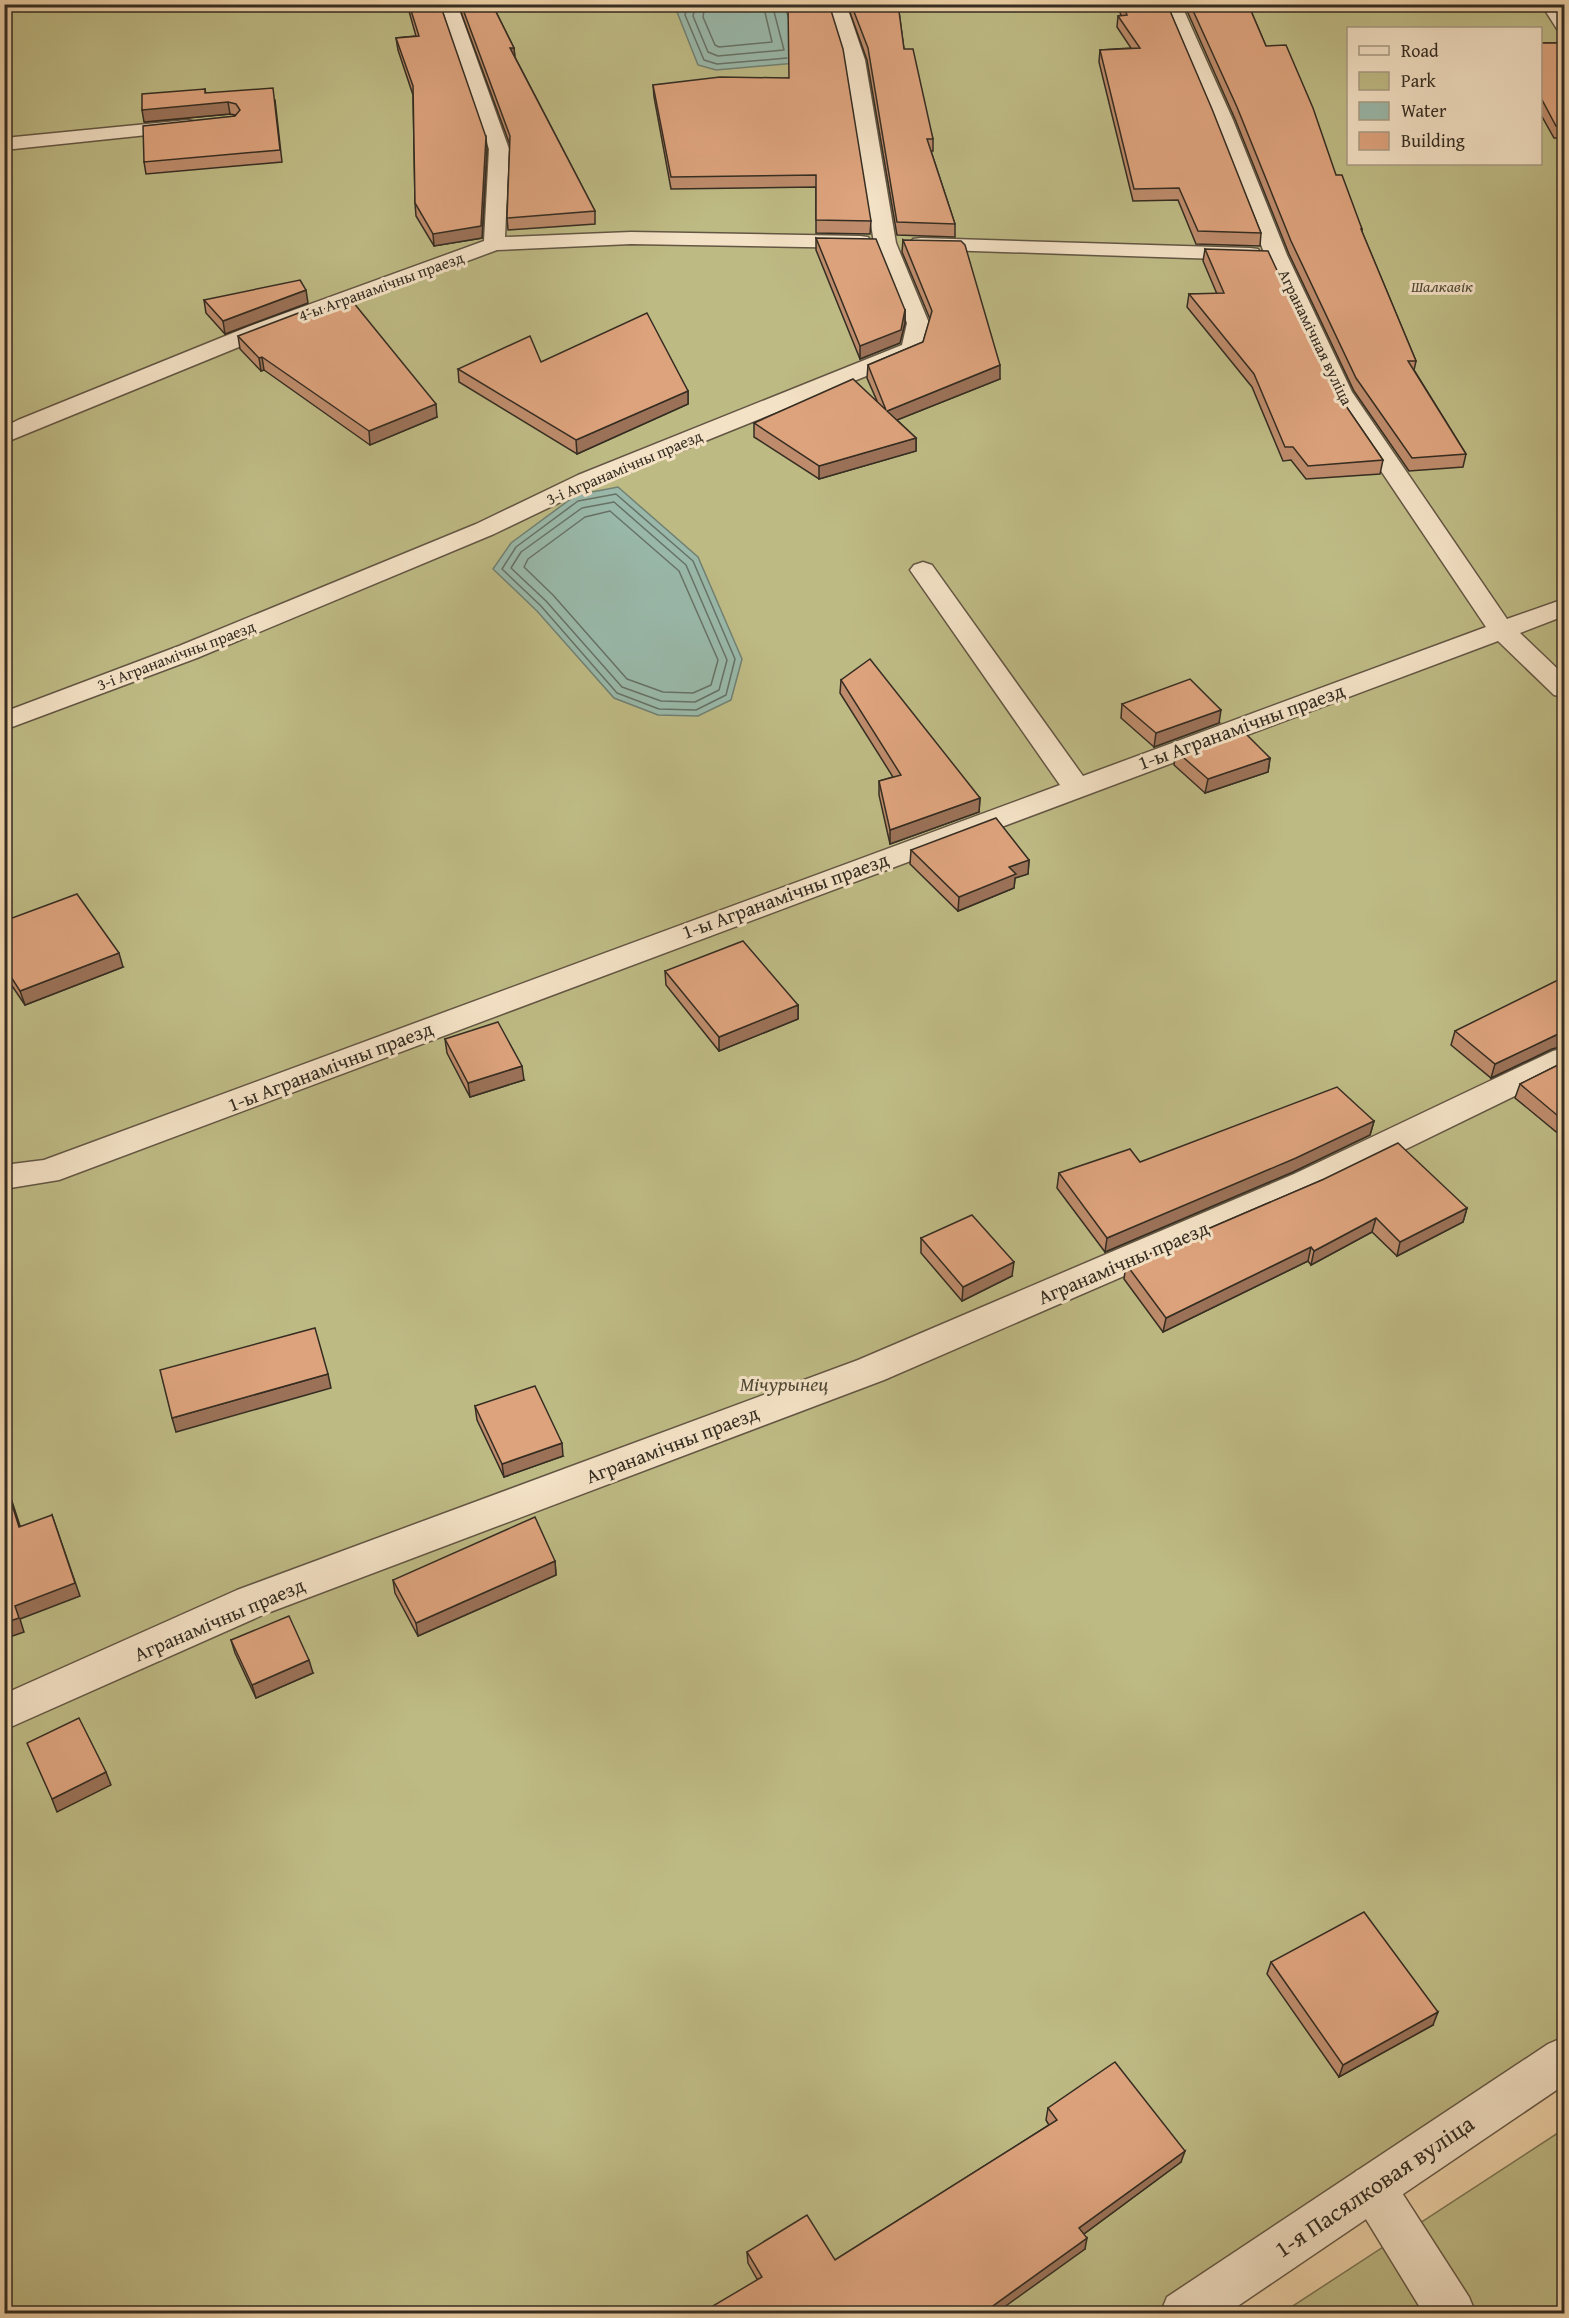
<svg xmlns="http://www.w3.org/2000/svg" width="1569" height="2318" font-family="'Gentium Book Plus',serif">
<style>
.green{fill:#beba84;stroke:#7a7453;stroke-width:1.5;fill-rule:evenodd}
.water{fill:#99b8a9;stroke:#718073;stroke-width:1.5}
.lines{fill:none;stroke-linecap:round;stroke-linejoin:round}
.shore{stroke:#677266;stroke-width:1.5}
.service-casing{stroke:#635644;stroke-width:3}
.tertiary-casing{stroke:#635644;stroke-width:3}
.service{fill:#f4e2c6;fill-rule:evenodd}
.tertiary{fill:#f4e2c6;fill-rule:evenodd}
.wall{fill:#be8c6c;stroke:#352d22;stroke-width:1.5}
.shaded-wall{fill:#9b7258;stroke:#352d22;stroke-width:1.5}
.building{fill:#dda37d;stroke:#352d22;stroke-width:1.5}
.labels{text-anchor:middle;dominant-baseline:central;stroke-width:6;stroke-linejoin:round;paint-order:stroke}
.far-street-label{font-size:16px;fill:#352d22;stroke:#f4e2c6}
.far-park-label{font-size:16px;font-style:italic;fill:#504936;stroke:#f4e2c6}
.street-label{font-size:20px;fill:#352d22;stroke:#f4e2c6}
.park-label{font-size:20px;font-style:italic;fill:#504936;stroke:#f4e2c6}
.near-street-label{font-size:24px;fill:#352d22;stroke:#f4e2c6}
</style>
<rect width="100%" height="100%" fill="#eed2a8"/>
<filter id="stains"><feTurbulence type="fractalNoise" baseFrequency=".00333" numOctaves="4"/><feColorMatrix values="0 0 0 0 .2 0 0 0 0 .09 0 0 0 0 .02 0 0 0 .5 -.17"/></filter>
<radialGradient id="worn" r=".72"><stop offset=".6" stop-color="#630" stop-opacity="0"/><stop offset="1" stop-color="#630" stop-opacity=".3"/></radialGradient>
<!-- green -->
<g class="green">
<path d="M5,5H1564V2067L1187,2313L5,2314ZM1348,28H1540V164H1348Z"/>
<polygon points="1564,2129 1564,2313 1282,2313"/>
</g>
<!-- water -->
<g class="water">
<polygon points="685,5 784,5 802,56 796,63 716,70 698,65 677,12"/>
<polygon points="618,487 698,557 742,659 731,700 698,716 658,715 614,698 537,611 493,569 511,543 576,495"/>
</g>
<g class="lines">
<!-- shore -->
<g class="shore">
<polyline points="688,4 685,15 704,60 717,64 787,58"/>
<polyline points="696,4 693,16 708,52 718,56 784,50 772,4"/>
<polyline points="705,4 703,17 715,45 719,47 772,42 763,4"/>
<polygon points="616,494 693,561 735,659 726,695 696,710 659,709 617,693 541,606 502,569 516,547 578,501"/>
<polygon points="614,502 686,565 727,660 719,690 695,702 661,701 622,687 546,601 511,568 521,552 582,508"/>
<polygon points="610,511 679,571 718,660 711,685 693,693 663,692 627,679 553,595 524,567 528,559 585,517"/>
</g>
<defs>
<g id="service">
<polygon points="439,4 457,4 509,149 505,237 631,232 860,236 868,237 871,242 868,247 860,248 631,244 497,250 266,336 4,443 4,427 18,420 250,326 484,241 489,149"/>
<polygon points="828,4 846,4 865,60 896,243 929,323 924,349 921,354 596,485 494,534 197,658 4,730 4,712 179,646 476,524 578,475 902,345 907,323 874,243 845,60"/>
<polygon points="1163,4 1181,4 1233,120 1287,255 1352,392 1507,619 1564,599 1564,616 1520,633 1564,675 1564,697 1554,695 1498,641 59,1180 4,1189 4,1165 44,1160 1060,785 910,570 914,565 923,562 932,565 1083,776 1486,627 1328,392 1265,255 1213,120"/>
<polygon points="1541,4 1559,4 1564,12 1564,30 1557,29"/>
<polygon points="188,120 195,122 198,126 195,130 4,150 4,138"/>
<polygon points="921,238 1250,248 1258,249 1261,254 1258,259 1250,260 913,249 910,244 913,239"/>
<polygon points="1564,1048 1564,1072 1318,1192 884,1380 265,1614 4,1730 4,1694 237,1590 858,1360 1294,1174 1553,1051"/>
<polygon points="1372,2164 1388,2171 1469,2297 1476,2314 1424,2314 1356,2203 1349,2187 1356,2171"/>
</g>
<polygon id="tertiary" points="1564,2037 1564,2085 1226,2314 1160,2314 1167,2297 1548,2044"/>
</defs>
<!-- service casing -->
<use href="#service" class="service-casing"/>
<!-- tertiary casing -->
<use href="#tertiary" class="tertiary-casing"/>
<!-- service -->
<use href="#service" class="service"/>
<!-- tertiary -->
<use href="#tertiary" class="tertiary"/>
</g>
<!-- wall -->
<g class="wall">
<polygon points="407,4 440,4 487,149 482,238 434,246 416,216 415,203 413,95 398,50 396,38 416,36"/>
<polygon points="458,4 492,4 514,48 515,57 595,211 595,224 508,230 507,218 510,145"/>
<polygon points="847,4 898,4 904,49 933,139 933,151 931,151 955,224 955,237 897,235 867,60"/>
<polygon points="1117,4 1167,4 1261,233 1260,246 1196,244 1178,200 1133,201 1099,62 1100,50 1131,48 1117,27 1118,16 1121,15"/>
<polygon points="1184,4 1248,4 1266,46 1336,175 1362,229 1362,232 1416,361 1414,370 1466,454 1463,467 1409,471 1354,391 1289,254 1235,119"/>
<polygon points="1540,43 1564,43 1564,142 1563,138 1554,138 1540,113"/>
<polygon points="789,78 871,221 870,234 816,233 816,187 671,189 654,97 653,85"/>
<polygon points="205,93 275,100 282,162 146,174 144,162 236,115 230,114 144,122"/>
<polygon points="816,238 905,310 905,323 900,343 860,359 816,250"/>
<polygon points="903,240 1000,379 897,420 916,438 916,451 819,479 754,437 754,423 877,401 867,378 868,365 923,342 930,319 902,252"/>
<polygon points="1205,249 1328,380 1383,460 1380,474 1306,479 1291,460 1283,461 1252,387 1187,307 1189,294 1217,294 1203,261"/>
<polygon points="204,300 308,303 225,334 206,313"/>
<polygon points="319,310 437,417 370,445 264,370 261,371 240,349 238,336"/>
<polygon points="541,362 688,391 688,404 577,454 459,382 458,369"/>
<polygon points="841,680 980,798 979,812 890,844 879,795 879,781 893,777 840,693"/>
<polygon points="1122,704 1219,723 1154,747 1121,718"/>
<polygon points="1176,751 1270,758 1268,772 1205,793 1174,765"/>
<polygon points="911,850 1029,860 1028,874 1015,878 1014,888 958,911 910,864"/>
<polygon points="4,921 123,967 25,1005 4,974"/>
<polygon points="665,971 798,1005 798,1019 719,1051 666,985"/>
<polygon points="1455,1031 1552,1049 1491,1078 1451,1045"/>
<polygon points="445,1039 524,1080 470,1097 447,1053"/>
<polygon points="1564,1062 1564,1133 1560,1135 1515,1098 1520,1084"/>
<polygon points="1374,1121 1370,1135 1293,1172 1105,1252 1057,1188 1059,1173 1140,1162"/>
<polygon points="1322,1180 1467,1208 1463,1222 1397,1256 1372,1232 1311,1265 1308,1261 1163,1332 1124,1279 1126,1264"/>
<polygon points="921,1238 1012,1276 962,1301 921,1253"/>
<polygon points="475,1406 563,1456 504,1477 477,1420"/>
<polygon points="555,1561 556,1575 418,1636 395,1593 393,1580"/>
<polygon points="231,1640 313,1673 256,1698 235,1653"/>
<polygon points="1271,1962 1433,2025 1339,2077 1267,1974"/>
<polygon points="1048,2108 1181,2162 1084,2234 1085,2249 757,2279 748,2263 747,2252 835,2260 1049,2125 1046,2120"/>
</g>
<!-- shaded-wall -->
<g class="shaded-wall">
<polygon points="510,48 514,48 515,60"/>
<polygon points="205,89 207,101 228,102 230,114 144,122 142,110"/>
<polygon points="486,137 487,149 482,238 434,246 433,234"/>
<polygon points="306,290 308,303 225,334 223,321"/>
<polygon points="905,310 905,323 900,343 860,359 860,346"/>
<polygon points="262,357 264,370 261,371 259,358"/>
<polygon points="1000,365 1000,379 887,424 887,411"/>
<polygon points="688,391 688,404 577,454 576,440"/>
<polygon points="436,404 437,417 370,445 369,431"/>
<polygon points="916,438 916,451 819,479 819,466"/>
<polygon points="1221,710 1219,723 1154,747 1156,733"/>
<polygon points="1270,758 1268,772 1205,793 1208,779"/>
<polygon points="980,798 979,812 890,844 890,830"/>
<polygon points="1029,860 1028,874 1015,878 1014,888 958,911 959,897 1009,867"/>
<polygon points="119,953 123,967 25,1005 20,991"/>
<polygon points="798,1005 798,1019 719,1051 719,1037"/>
<polygon points="1564,1033 1564,1046 1552,1049 1491,1078 1495,1064 1556,1035"/>
<polygon points="522,1066 524,1080 470,1097 468,1083"/>
<polygon points="1374,1121 1370,1135 1293,1172 1105,1252 1107,1238"/>
<polygon points="1564,1121 1564,1133 1560,1135"/>
<polygon points="1467,1208 1463,1222 1397,1256 1400,1242"/>
<polygon points="1376,1218 1372,1232 1311,1265 1314,1251"/>
<polygon points="1311,1247 1308,1261 1163,1332 1166,1318"/>
<polygon points="1014,1262 1012,1276 962,1301 963,1287"/>
<polygon points="328,1374 331,1388 176,1432 172,1418"/>
<polygon points="562,1443 563,1456 504,1477 502,1464"/>
<polygon points="4,1477 25,1541 19,1527"/>
<polygon points="52,1515 80,1596 20,1619 24,1632 4,1639 4,1623 15,1606"/>
<polygon points="555,1561 556,1575 418,1636 416,1623"/>
<polygon points="309,1660 313,1673 256,1698 252,1685"/>
<polygon points="106,1772 111,1785 57,1812 52,1799"/>
<polygon points="1438,2012 1433,2025 1339,2077 1343,2065"/>
<polygon points="1185,2151 1181,2162 1077,2239 1079,2228"/>
<polygon points="1087,2238 1085,2249 996,2313 983,2313"/>
</g>
<!-- building -->
<g class="building">
<polygon points="409,4 440,4 486,137 481,226 433,234 415,203 413,86 396,38 419,36"/>
<polygon points="461,4 492,4 514,48 510,48 595,211 507,218 510,136"/>
<polygon points="788,4 829,4 843,49 871,221 816,220 816,175 671,177 653,85 720,77 789,78"/>
<polygon points="851,4 898,4 904,49 913,49 933,139 927,139 955,224 897,222 868,48"/>
<polygon points="1123,4 1167,4 1212,109 1261,233 1198,231 1179,188 1134,189 1100,50 1140,48 1118,16 1127,15"/>
<polygon points="1190,4 1248,4 1266,46 1286,45 1313,108 1336,175 1342,175 1362,229 1361,229 1416,361 1408,361 1466,454 1412,458 1356,378 1291,241 1237,107"/>
<polygon points="1540,43 1564,43 1564,126 1556,126 1540,96"/>
<polygon points="273,88 280,150 144,162 143,126 235,116 240,110 236,104 228,102 142,110 142,94 205,89 205,93"/>
<polygon points="816,238 876,239 905,310 901,330 860,346"/>
<polygon points="903,240 961,241 965,245 1000,365 887,411 916,438 819,466 754,423 853,379 886,410 868,365 923,342 932,311"/>
<polygon points="1205,249 1268,251 1328,380 1383,460 1308,466 1293,447 1285,447 1254,374 1189,294 1224,293"/>
<polygon points="300,280 306,290 223,321 204,300"/>
<polygon points="353,302 436,404 369,431 262,357 259,358 238,336 317,306 319,310"/>
<polygon points="647,313 688,391 576,440 458,369 530,336 541,362"/>
<polygon points="870,659 980,798 890,830 879,781 901,775 841,680"/>
<polygon points="1190,679 1221,710 1156,733 1122,704"/>
<polygon points="1239,727 1270,758 1208,779 1176,751"/>
<polygon points="996,818 1029,860 1009,867 1016,874 959,897 911,850"/>
<polygon points="77,894 119,953 20,991 4,966 4,921"/>
<polygon points="743,941 798,1005 719,1037 665,971"/>
<polygon points="1564,977 1564,1033 1556,1035 1495,1064 1455,1031"/>
<polygon points="498,1022 522,1066 468,1083 445,1039"/>
<polygon points="1564,1062 1564,1121 1520,1084"/>
<polygon points="1337,1087 1374,1121 1296,1158 1107,1238 1059,1173 1130,1149 1140,1162"/>
<polygon points="1398,1143 1467,1208 1400,1242 1376,1218 1314,1251 1311,1247 1166,1318 1126,1264 1322,1180"/>
<polygon points="972,1215 1014,1262 963,1287 921,1238"/>
<polygon points="315,1328 328,1374 172,1418 160,1370"/>
<polygon points="535,1386 562,1443 502,1464 475,1406"/>
<polygon points="4,1479 19,1527 52,1515 75,1583 15,1606 19,1618 4,1623"/>
<polygon points="535,1517 555,1561 416,1623 393,1580"/>
<polygon points="289,1616 309,1660 252,1685 231,1640"/>
<polygon points="79,1718 106,1772 52,1799 27,1743"/>
<polygon points="1364,1912 1438,2012 1343,2065 1271,1962"/>
<polygon points="1115,2062 1185,2151 1079,2228 1087,2238 983,2313 701,2313 762,2277 747,2252 807,2215 835,2260 1057,2120 1048,2108"/>
</g>
<g class="labels">
<!-- far-street labels -->
<g class="far-street-label">
<text transform="translate(381 286) rotate(-20)">4-ы Агранамічны праезд</text>
<text transform="translate(1316 337) rotate(64)">Агранамічная вуліца</text>
<text transform="translate(624 467) rotate(-23)">3-і Агранамічны праезд</text>
<text transform="translate(176 655) rotate(-21)">3-і Агранамічны праезд</text>
</g>
<!-- far-park labels -->
<g class="far-park-label">
<text x="1442" y="286">Шалкавік</text>
</g>
<!-- street labels -->
<g class="street-label">
<text transform="translate(1241 726) rotate(-20)">1-ы Агранамічны праезд</text>
<text transform="translate(785 895) rotate(-20)">1-ы Агранамічны праезд</text>
<text transform="translate(330 1066) rotate(-21)">1-ы Агранамічны праезд</text>
<text transform="translate(1123 1262) rotate(-23)">Агранамічны праезд</text>
<text transform="translate(672 1444) rotate(-21)">Агранамічны праезд</text>
<text transform="translate(219 1619) rotate(-23)">Агранамічны праезд</text>
</g>
<!-- park labels -->
<g class="park-label">
<text x="784" y="1383">Мічурынец</text>
</g>
<!-- near-street labels -->
<g class="near-street-label">
<text transform="translate(1374 2186) rotate(-34)">1-я Пасялковая вуліца</text>
</g>
</g>
<!-- margin -->
<rect width="1569" height="2318" fill="none" stroke="#eed2a8" stroke-width="24"/>
<rect x="6" y="6" width="1557" height="2306" fill="none" stroke="#352d22" stroke-width="3"/>
<rect x="12" y="12" width="1545" height="2294" fill="none" stroke="#352d22" stroke-width="1.5"/>
<!-- legend -->
<rect x="1347" y="27" width="195" height="138" fill="#f4e2c6" stroke="#a89a84" stroke-width="1.5"/>
<rect x="1359" y="46" width="30" height="9" fill="#f4e2c6" stroke="#a89a84" stroke-width="1.5"/>
<text x="1401" y="57" font-size="18" fill="#352d22">Road</text>
<rect x="1359" y="72" width="30" height="18" fill="#beba84" stroke="#a89a84" stroke-width="1.5"/>
<text x="1401" y="87" font-size="18" fill="#352d22">Park</text>
<rect x="1359" y="102" width="30" height="18" fill="#99b8a9" stroke="#a89a84" stroke-width="1.5"/>
<text x="1401" y="117" font-size="18" fill="#352d22">Water</text>
<rect x="1359" y="132" width="30" height="18" fill="#dda37d" stroke="#a89a84" stroke-width="1.5"/>
<text x="1401" y="147" font-size="18" fill="#352d22">Building</text>
<rect width="100%" height="100%" filter="url(#stains)"/>
<rect width="100%" height="100%" fill="url(#worn)"/>
</svg>
